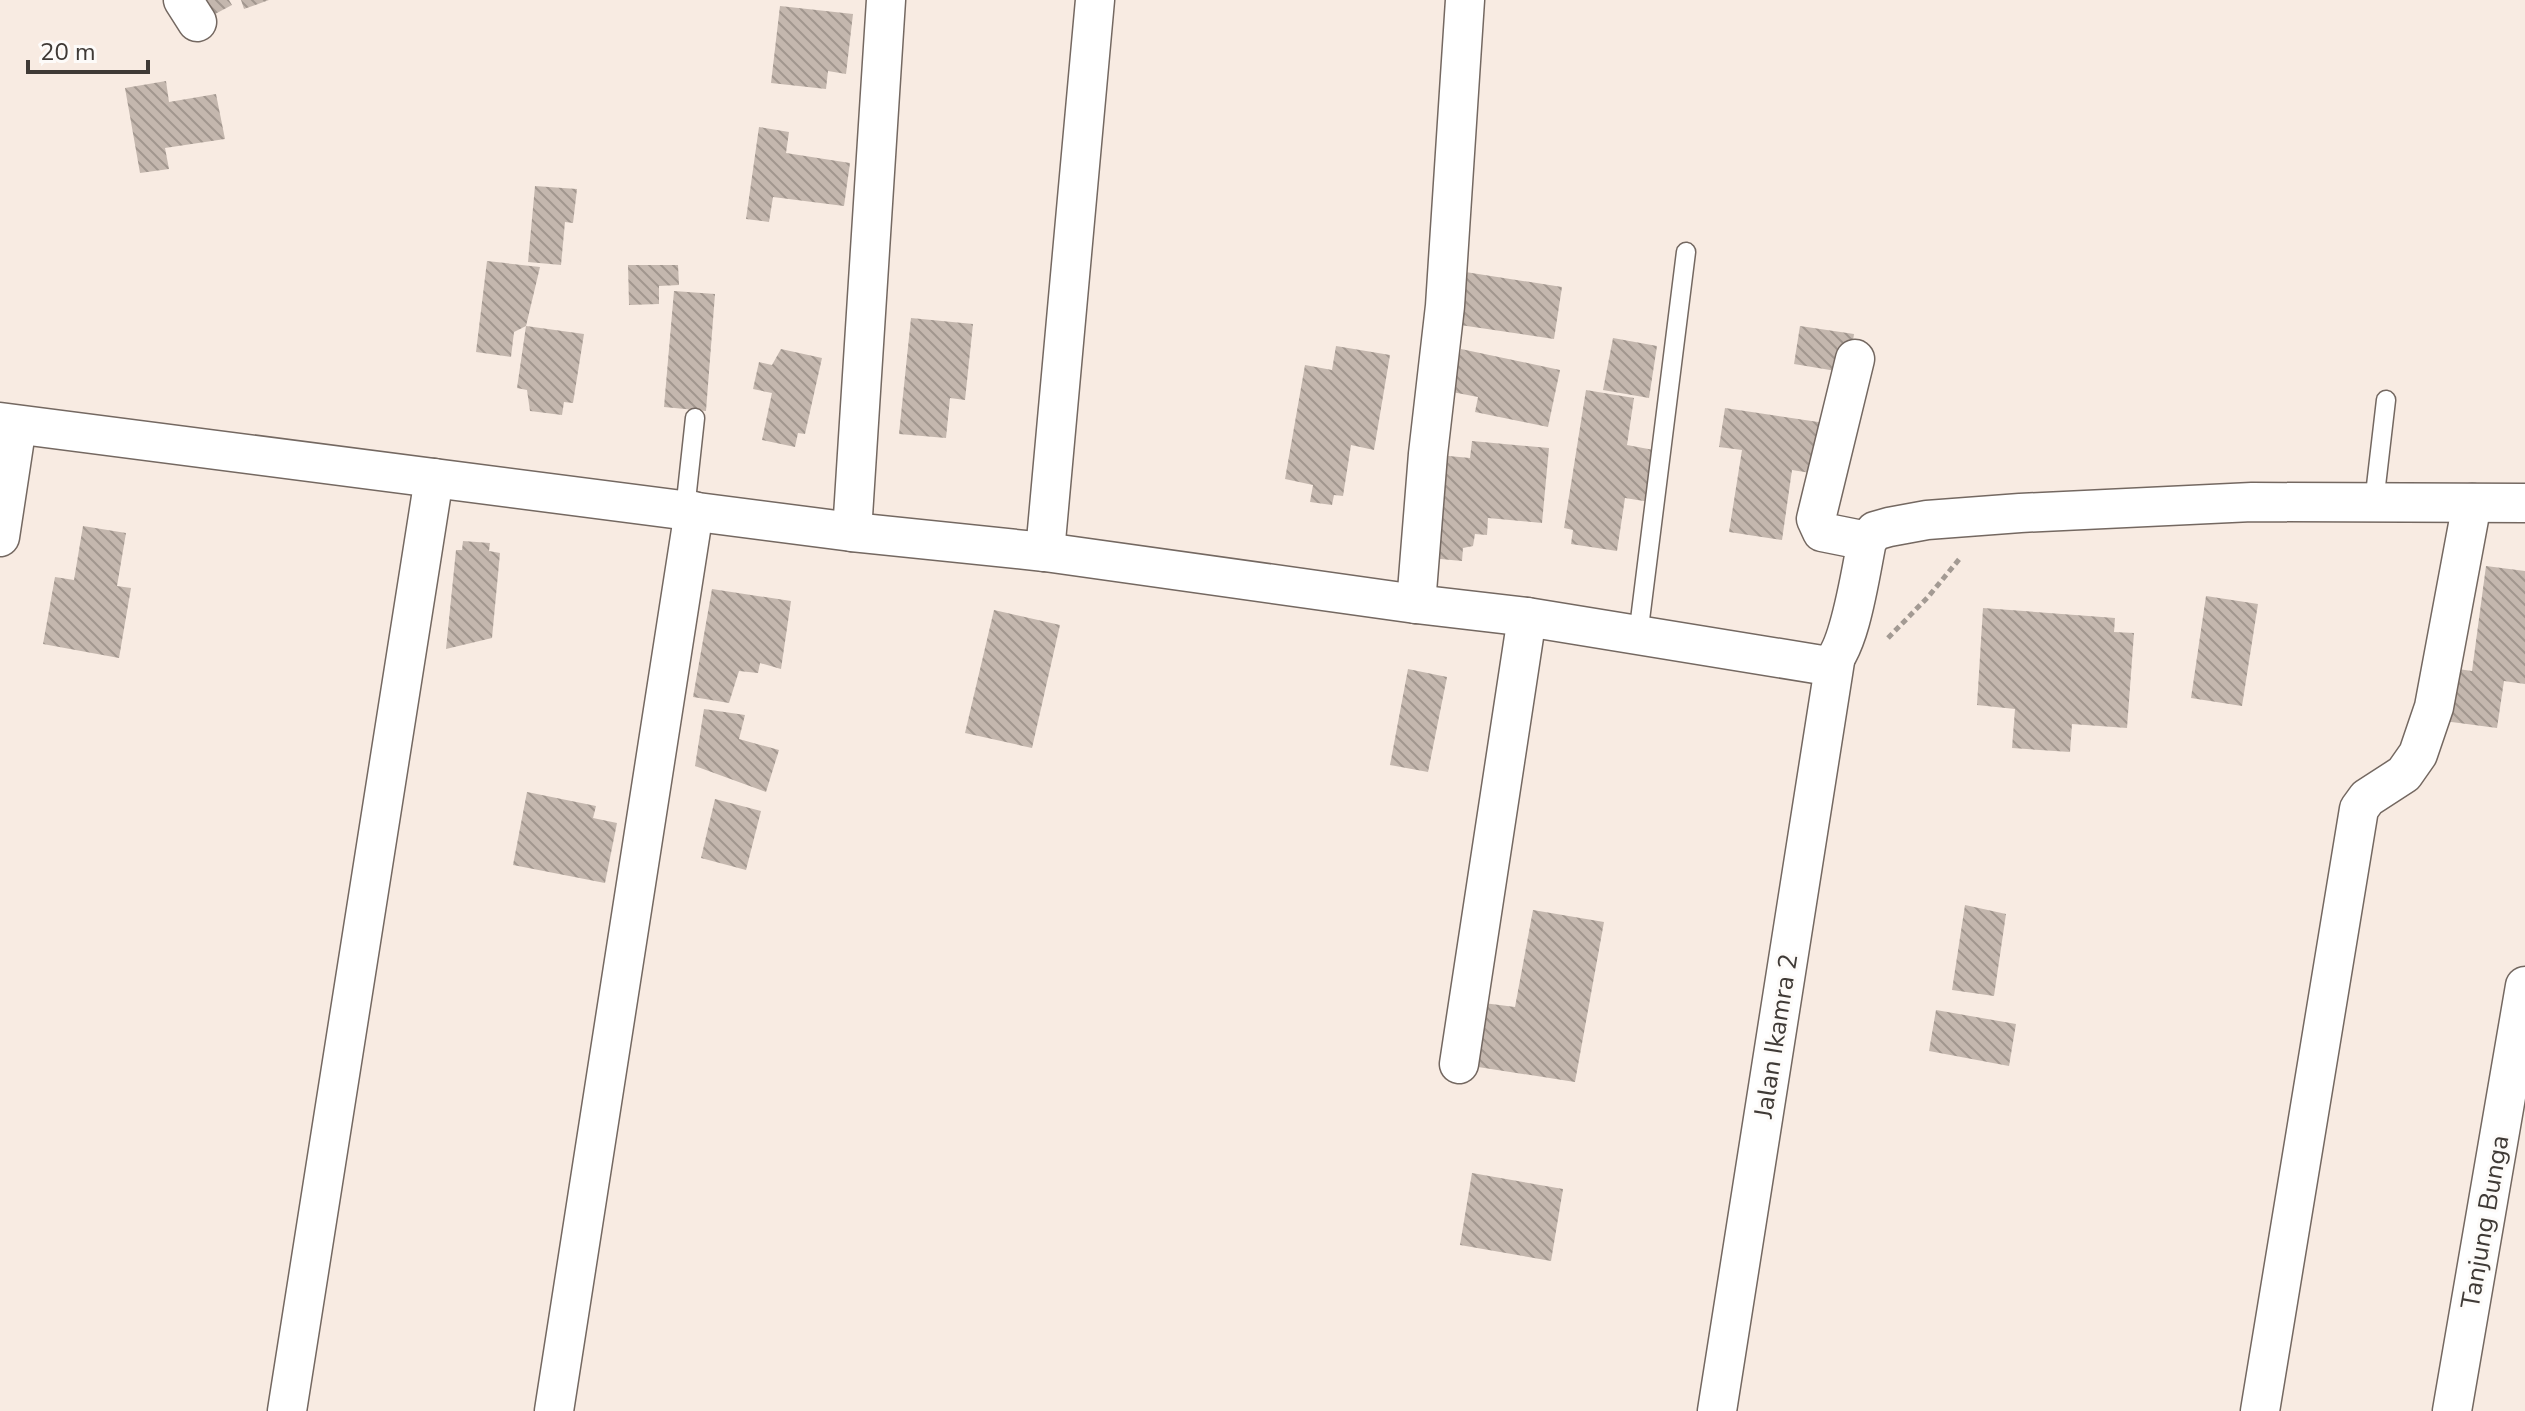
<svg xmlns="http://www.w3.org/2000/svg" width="2525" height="1411" font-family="'Nunito Sans',sans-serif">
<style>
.building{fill:url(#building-back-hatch)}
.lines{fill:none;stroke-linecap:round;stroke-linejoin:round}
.service-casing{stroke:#746861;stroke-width:21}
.minor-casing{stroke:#746861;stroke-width:41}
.path{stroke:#a39a93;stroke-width:5;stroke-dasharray:6 4;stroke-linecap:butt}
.service{stroke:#fff;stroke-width:18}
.minor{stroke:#fff;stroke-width:38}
.labels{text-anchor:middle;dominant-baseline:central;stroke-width:6;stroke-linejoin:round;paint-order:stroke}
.street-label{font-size:26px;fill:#3f3a36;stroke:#fdfbf9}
</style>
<defs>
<pattern id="building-back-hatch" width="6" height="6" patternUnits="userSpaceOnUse" patternTransform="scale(2)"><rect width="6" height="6" fill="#c4b7ae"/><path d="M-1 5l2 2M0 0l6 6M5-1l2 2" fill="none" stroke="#a1968e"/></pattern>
</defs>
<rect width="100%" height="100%" fill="#f8ebe2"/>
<!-- building -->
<g class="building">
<polygon points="188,0 229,0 232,5 200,22"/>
<polygon points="241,0 269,0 244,9"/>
<polygon points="780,6 853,14 846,74 828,71 826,89 771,83"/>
<polygon points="166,81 169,102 216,94 225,139 165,148 169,169 140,173 125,88"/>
<polygon points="759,127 789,132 786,153 850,163 844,206 773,197 769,222 746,219"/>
<polygon points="535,186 577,189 573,223 565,222 561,265 528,262"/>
<polygon points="487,261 540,267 526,326 514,332 511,357 476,352"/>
<polygon points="628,265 678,265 679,285 659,286 659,304 629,305"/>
<polygon points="1459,271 1562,287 1554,339 1460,325"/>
<polygon points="674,291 715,294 706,411 664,407"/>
<polygon points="911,318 973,324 965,400 950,398 946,438 899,434"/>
<polygon points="526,326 584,334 573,403 564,402 562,415 530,411 527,390 517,388"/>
<polygon points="1800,326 1854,334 1848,373 1794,364"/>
<polygon points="1613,338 1657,346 1649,398 1603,390"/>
<polygon points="1336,346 1390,355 1374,450 1351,445 1343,496 1334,495 1332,505 1310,502 1313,485 1285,479 1305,365 1332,370"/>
<polygon points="781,349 822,358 805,434 798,433 795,447 762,440 772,393 753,389 759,362 772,365"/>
<polygon points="1461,349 1560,370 1548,427 1475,412 1478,397 1452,392"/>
<polygon points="1586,390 1634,398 1627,445 1659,451 1650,502 1625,498 1617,551 1571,544 1573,530 1564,528"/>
<polygon points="1725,408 1825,423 1817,474 1792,470 1782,540 1729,532 1742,450 1719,447"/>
<polygon points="1472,441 1549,448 1542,523 1488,518 1487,535 1475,534 1473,546 1463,548 1462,561 1419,557 1428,454 1470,458"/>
<polygon points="83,526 126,533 117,586 131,588 119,658 43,644 55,577 74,580"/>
<polygon points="463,541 490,543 489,551 500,553 492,638 446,649 456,550 462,550"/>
<polygon points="2486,566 2525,571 2525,684 2504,681 2497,728 2444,721 2451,668 2472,671"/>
<polygon points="712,589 791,601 781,669 760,663 758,673 739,671 729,703 693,697"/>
<polygon points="2206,596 2258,604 2242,706 2191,698"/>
<polygon points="1983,608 2115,618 2114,632 2134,633 2127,728 2072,724 2070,752 2012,748 2015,709 1977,705"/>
<polygon points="994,610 1060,625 1032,748 965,733"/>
<polygon points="1408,669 1447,677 1428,772 1390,765"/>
<polygon points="704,709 745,715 739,739 779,750 766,792 695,766"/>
<polygon points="527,792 596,806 593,818 617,823 605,883 513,865"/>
<polygon points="715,799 761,811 746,870 701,858"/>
<polygon points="1965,905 2006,914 1994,996 1952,990"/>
<polygon points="1533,910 1604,922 1575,1082 1459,1064 1468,1001 1515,1007"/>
<polygon points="1936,1010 2016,1024 2009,1066 1929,1051"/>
<polygon points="1472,1173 1563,1189 1551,1261 1460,1245"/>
</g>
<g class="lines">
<defs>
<g id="service">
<polyline points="2374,503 2386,400"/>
<polyline points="685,510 695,418"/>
<polyline points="1638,636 1686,252"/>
</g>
<g id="minor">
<polyline points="183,0 197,22"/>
<polyline points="1855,359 1816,519 1822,532 1867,541"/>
<path d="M0,422L852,532L1045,552L1416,604L1527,617L1828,666C1850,651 1861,569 1867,541L1875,531L1889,527L1927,520L2020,513L2252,502L2525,503"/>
<polyline points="852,532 886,0"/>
<polyline points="0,537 17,425"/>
<polyline points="1045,552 1095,0"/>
<polyline points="1416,604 1428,454 1445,306 1465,0"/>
<polyline points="1459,1064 1527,617"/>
<polyline points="287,1411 434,478"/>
<polyline points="554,1411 694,511"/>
<polyline points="1717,1411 1835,661"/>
<polyline points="2260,1411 2359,809 2367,798 2404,774 2418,754 2434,707 2472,503"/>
<polyline points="2452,1411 2525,986"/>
</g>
</defs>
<!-- service casing -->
<use href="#service" class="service-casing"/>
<!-- minor casing -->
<use href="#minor" class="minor-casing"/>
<!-- path -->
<polyline class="path" points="1888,638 1928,597 1961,557"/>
<!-- service -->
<use href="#service" class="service"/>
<!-- minor -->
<use href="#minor" class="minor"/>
</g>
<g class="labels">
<!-- street labels -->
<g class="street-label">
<text transform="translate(1776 1036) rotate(-81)">Jalan Ikamra 2</text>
<text transform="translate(2485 1222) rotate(-80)">Tanjung Bunga</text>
</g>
</g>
<!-- scale -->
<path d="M28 60v12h120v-12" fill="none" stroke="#3f3a36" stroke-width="4"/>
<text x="40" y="60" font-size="24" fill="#3f3a36" stroke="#fdfbf9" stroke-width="6" paint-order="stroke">20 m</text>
</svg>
